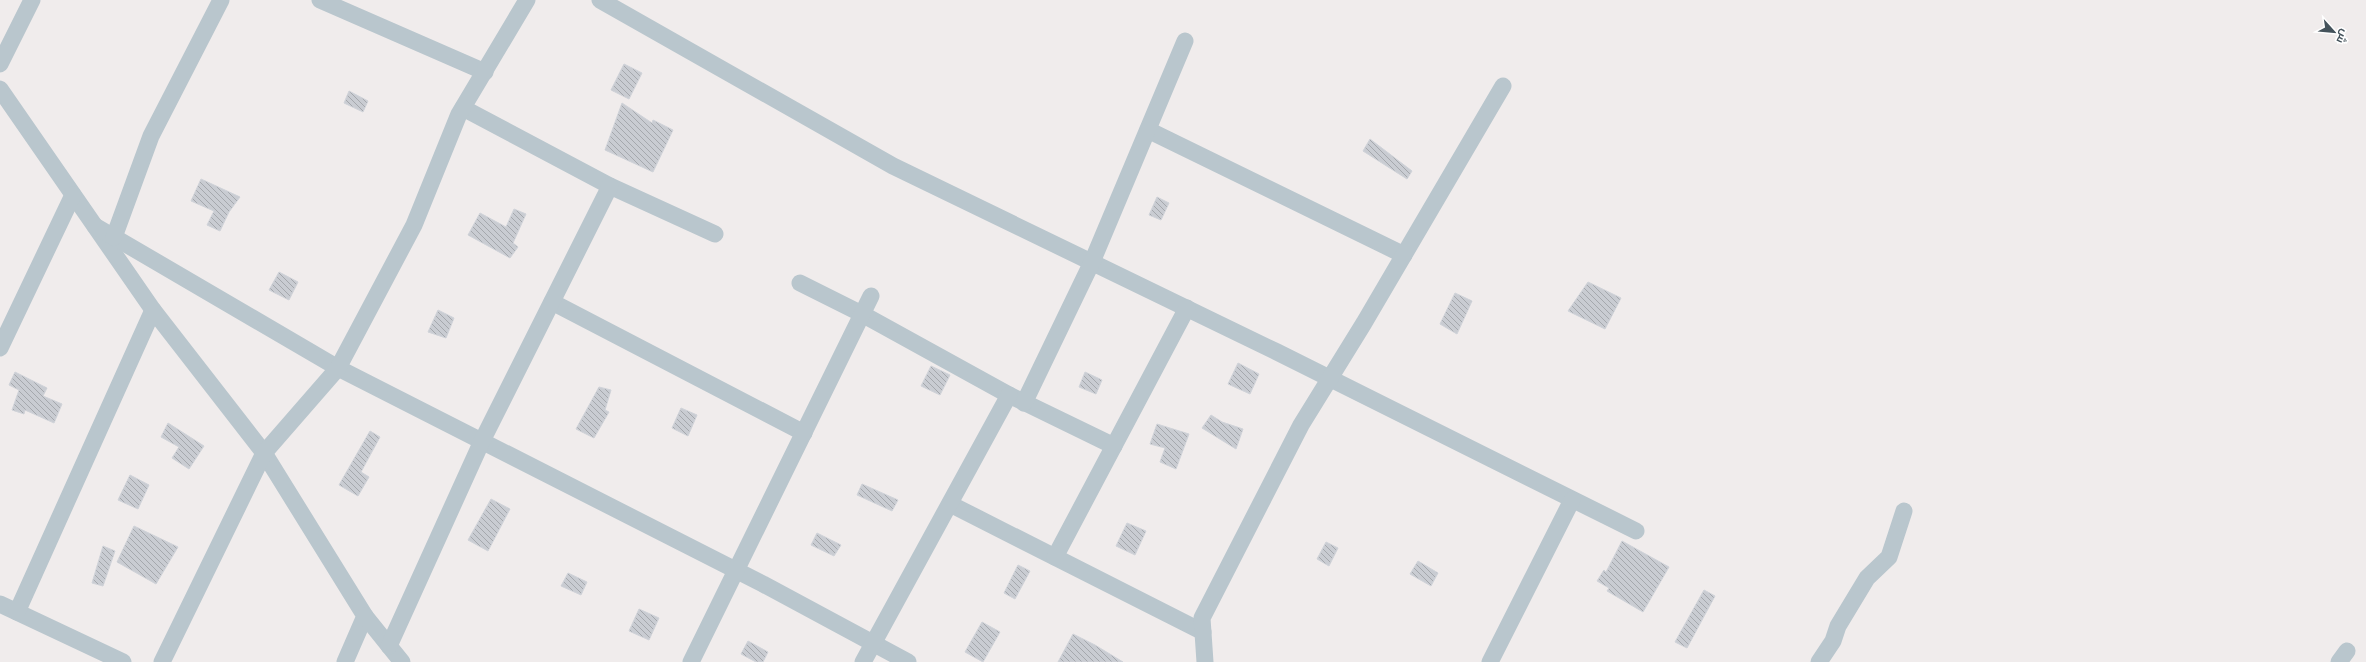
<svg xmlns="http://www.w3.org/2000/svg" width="2366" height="662" font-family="'Roboto Condensed',Cairo,sans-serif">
<defs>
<pattern id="building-back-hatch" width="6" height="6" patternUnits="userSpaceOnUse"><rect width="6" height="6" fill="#c9ccd2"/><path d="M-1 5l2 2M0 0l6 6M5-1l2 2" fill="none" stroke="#a5a8ad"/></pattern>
</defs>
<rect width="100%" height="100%" fill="#f0ecec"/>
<!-- building -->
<g fill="url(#building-back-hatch)" stroke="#d0d3d9">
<path d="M 624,64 L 642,73 L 629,99 L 611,90 Z"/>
<path d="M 349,91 L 368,101 L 363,112 L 344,103 Z"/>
<path d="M 622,103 L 652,123 L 653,120 L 673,130 L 653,172 L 605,150 Z"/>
<path d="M 1370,139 L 1412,171 L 1407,179 L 1363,151 Z"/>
<path d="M 201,179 L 240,197 L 229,212 L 220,231 L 207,225 L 214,211 L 191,201 Z"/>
<path d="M 1157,197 L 1169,203 L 1161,220 L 1149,215 Z"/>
<path d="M 514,209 L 526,214 L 513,243 L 518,247 L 510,258 L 468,235 L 480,213 L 506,227 Z"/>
<path d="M 279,272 L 298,282 L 289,300 L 269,290 Z"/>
<path d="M 1588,282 L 1621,298 L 1605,329 L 1568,311 Z"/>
<path d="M 1455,293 L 1472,301 L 1457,334 L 1440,324 Z"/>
<path d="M 438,310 L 454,318 L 446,338 L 428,332 Z"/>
<path d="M 1238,363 L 1259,374 L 1250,394 L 1228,384 Z"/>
<path d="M 931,366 L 950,375 L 940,395 L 921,386 Z"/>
<path d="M 15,372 L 47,388 L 43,396 L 62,404 L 54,423 L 25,410 L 24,414 L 12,410 L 19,390 L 9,385 Z"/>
<path d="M 1085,372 L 1102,380 L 1096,394 L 1079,387 Z"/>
<path d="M 599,387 L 611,390 L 605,410 L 609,412 L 594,438 L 576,429 Z"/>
<path d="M 681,408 L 697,415 L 688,436 L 672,428 Z"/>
<path d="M 1211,415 L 1222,422 L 1243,429 L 1236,449 L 1202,428 Z"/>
<path d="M 168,423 L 204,446 L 189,469 L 172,458 L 179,447 L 161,437 Z"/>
<path d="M 1157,424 L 1189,434 L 1176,469 L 1160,462 L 1165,448 L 1150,444 Z"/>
<path d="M 370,431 L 380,437 L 361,472 L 369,477 L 358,496 L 339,485 Z"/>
<path d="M 130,475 L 149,485 L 138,509 L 118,500 Z"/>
<path d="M 862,484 L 898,500 L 892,511 L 857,495 Z"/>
<path d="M 491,499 L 510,509 L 488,551 L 468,540 Z"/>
<path d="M 1127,523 L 1146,531 L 1135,555 L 1116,546 Z"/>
<path d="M 134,526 L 178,547 L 156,584 L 117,562 Z"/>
<path d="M 817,533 L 841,545 L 834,556 L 811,545 Z"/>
<path d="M 1622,541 L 1669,567 L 1643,612 L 1607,591 L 1609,588 L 1597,581 L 1604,570 L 1606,572 Z"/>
<path d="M 1326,542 L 1338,548 L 1329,566 L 1317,559 Z"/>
<path d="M 103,546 L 115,551 L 103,586 L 92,583 Z"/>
<path d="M 1418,561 L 1438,573 L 1431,586 L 1410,574 Z"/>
<path d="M 1018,565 L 1030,571 L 1015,599 L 1004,593 Z"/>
<path d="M 568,573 L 587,582 L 581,595 L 561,586 Z"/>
<path d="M 1704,590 L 1715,596 L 1687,648 L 1675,642 Z"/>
<path d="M 639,609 L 659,618 L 649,640 L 629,631 Z"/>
<path d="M 982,622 L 1000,632 L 983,662 L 965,652 Z"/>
<path d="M 1073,634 L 1095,645 L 1123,662 L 1058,662 Z"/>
<path d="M 748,641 L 768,652 L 763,662 L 756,662 L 741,654 Z"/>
</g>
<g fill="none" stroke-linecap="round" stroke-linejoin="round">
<!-- street -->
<g stroke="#b9c6cd" stroke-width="17">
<path d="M 320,0 L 485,72"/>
<path d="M 600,0 L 893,166 L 1277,352 L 1636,531"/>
<path d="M 0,64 L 32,0"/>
<path d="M 0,89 L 153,310 L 264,453 L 365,616 L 345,662"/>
<path d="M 463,108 L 610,186 L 715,234"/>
<path d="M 1148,130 L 1404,255"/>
<path d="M 95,226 L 338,368 L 763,584 L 908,662"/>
<path d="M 114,237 L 151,136 L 221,0"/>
<path d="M 800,283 L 862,314 L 1009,395 L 1114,446"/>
<path d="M 552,302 L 804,433"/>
<path d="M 0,348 L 73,195"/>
<path d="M 1024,403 L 1092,262 L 1185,41"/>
<path d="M 950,504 L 1203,632"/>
<path d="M 1055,557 L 1187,308"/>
<path d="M 0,604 L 123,662"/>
<path d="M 17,612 L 153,310"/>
<path d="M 365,616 L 402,662"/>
<path d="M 389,646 L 482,441 L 610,186"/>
<path d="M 162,662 L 264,453 L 338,368 L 414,225 L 459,114 L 527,0"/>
<path d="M 691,662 L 871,296"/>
<path d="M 863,662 L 1009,395"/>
<path d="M 1205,662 L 1202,618 L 1301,425 L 1364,323 L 1503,86"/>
<path d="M 1490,662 L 1572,500"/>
<path d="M 1819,662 L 1833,641 L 1838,626 L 1867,578 L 1889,557 L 1904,511"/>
<path d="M 2339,662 L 2347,651"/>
</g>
</g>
<!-- north arrow -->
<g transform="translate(2334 32) rotate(117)" stroke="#ffffff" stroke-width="3" paint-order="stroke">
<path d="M0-3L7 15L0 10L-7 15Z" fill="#44525b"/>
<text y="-6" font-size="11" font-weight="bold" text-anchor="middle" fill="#44525b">ش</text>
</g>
</svg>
